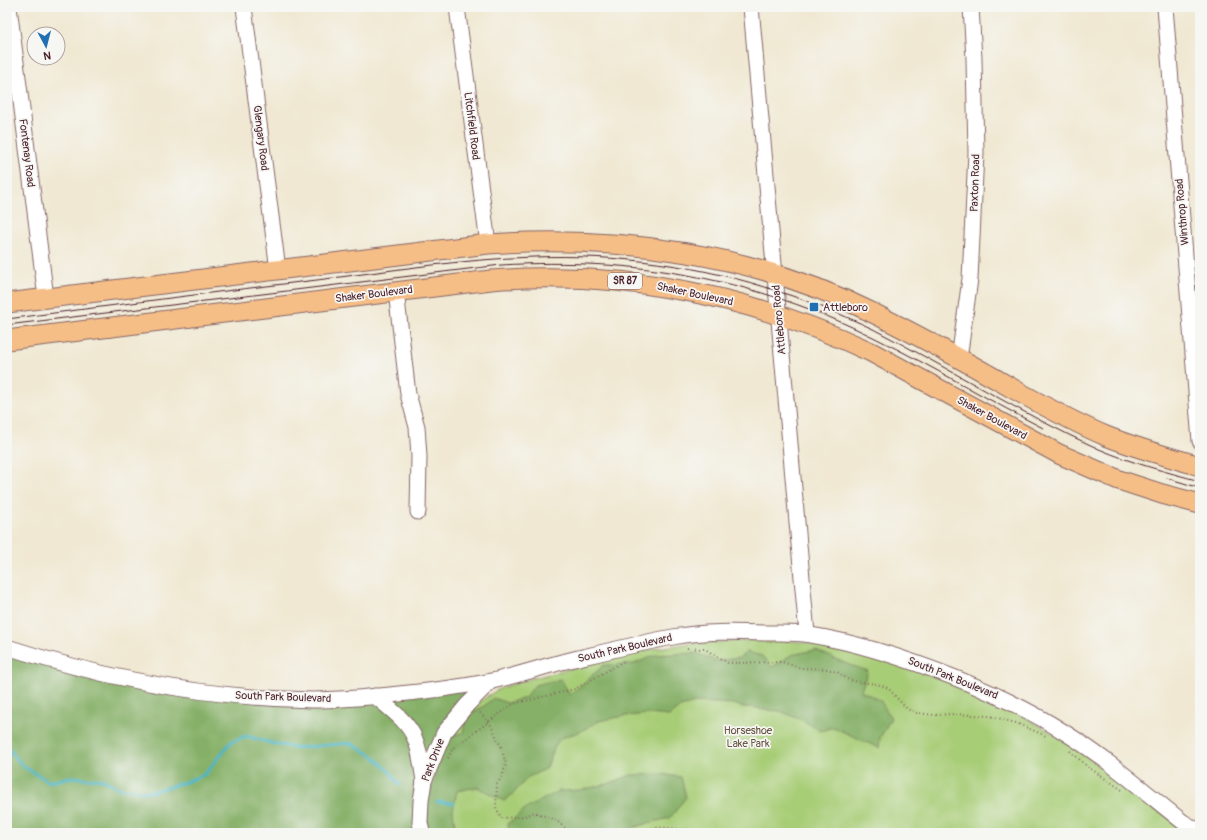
<svg xmlns="http://www.w3.org/2000/svg" width="1207" height="840" font-family="Pangolin,sans-serif">
<rect width="100%" height="100%" fill="#f6f6f2"/>
<filter id="ink" filterUnits="userSpaceOnUse"><feTurbulence type="fractalNoise" baseFrequency=".025" numOctaves="2"/><feDisplacementMap in="SourceGraphic" scale="8" xChannelSelector="R" yChannelSelector="G"/><feConvolveMatrix kernelMatrix="1 2 1 2 8 2 1 2 1" color-interpolation-filters="sRGB"/></filter>
<filter id="wash" filterUnits="userSpaceOnUse"><feTurbulence type="fractalNoise" baseFrequency=".012" numOctaves="4" result="noise"/><feDisplacementMap in="SourceGraphic" scale="16" xChannelSelector="R" yChannelSelector="G"/><feGaussianBlur stdDeviation="0.9" result="paint"/><feColorMatrix in="noise" values="0 0 0 0 0 0 0 0 0 0 0 0 0 0 0 0 0 1.4 0 .05"/><feComposite in="paint" operator="in"/></filter>
<g filter="url(#wash)">
<rect width="100%" height="100%" fill="#f0e8d2"/>
<!-- green -->
<path fill="#a8cd77" stroke="#797651" d="M 757,640 C 772,640 786,640 800,642 C 894,654 994,694 1073,746 C 1113,773 1151,804 1190,833 L 428,833 L 452,735 L 477,704 L 489,695 L 501,688 L 519,682 L 560,671 L 652,649 L 684,644 Z"/>
<!-- forest -->
<g fill="#86b068" stroke="#68684a">
<path d="M 7,647 L 104,675 L 314,700 L 491,681 L 469,702 L 424,781 L 422,833 L 7,833 Z"/>
<path d="M 815,650 L 847,664 L 868,671 L 861,691 L 880,700 L 891,718 L 880,738 L 879,748 L 833,727 L 821,731 L 804,721 L 780,711 L 764,710 L 753,707 L 741,707 L 734,704 L 699,702 L 680,707 L 669,716 L 649,714 L 624,716 L 599,721 L 579,732 L 561,738 L 556,744 L 546,769 L 528,777 L 513,794 L 504,801 L 477,787 L 457,791 L 453,811 L 456,833 L 428,833 L 425,812 L 429,795 L 440,756 L 452,735 L 463,733 L 466,717 L 483,707 L 493,698 L 507,703 L 525,698 L 535,685 L 561,679 L 570,695 L 604,665 L 634,664 L 656,655 L 697,653 L 715,661 L 739,658 L 747,652 L 762,656 L 772,667 L 791,655 Z"/>
<path d="M 661,774 L 681,777 L 686,797 L 670,818 L 648,823 L 616,833 L 526,833 L 509,831 L 508,824 L 525,809 L 559,791 L 580,790 L 608,784 L 631,775 Z"/>
</g>
<g fill="none" stroke-linecap="round" stroke-linejoin="round">
<!-- stream -->
<g stroke="#4ab6c7" stroke-width="3">
<path d="M 7,747 L 24,767 L 50,782 L 70,777 L 104,780 L 121,789 L 150,792 L 183,783 L 205,774 L 231,742 L 246,736 L 271,743 L 295,748 L 350,743 L 373,756 L 389,771 L 400,785"/>
<path d="M 437,802 L 454,803"/>
</g>
</g>
</g>
<g filter="url(#ink)">
<g fill="none" stroke-linecap="round" stroke-linejoin="round">
<!-- minor casing -->
<g stroke="#846565" stroke-width="17">
<g id="minor">
<path d="M 9,7 L 46,298"/>
<path d="M 244,7 L 278,270"/>
<path d="M 457,7 L 488,244"/>
<path d="M 751,7 L 807,634"/>
<path d="M 1165,7 L 1200,441"/>
<path d="M 396,291 L 408,394 L 417,427 L 419,456 L 418,512"/>
<path d="M 959,359 L 970,279 L 976,153 L 974,59 L 971,7"/>
<path d="M 7,647 C 106,679 209,698 312,700 C 341,700 371,697 399,694 C 430,691 461,687 492,681 C 514,676 536,669 558,663 C 596,654 635,644 673,637 C 703,631 736,632 766,633 C 781,633 796,632 810,635 C 861,643 910,660 958,679 C 995,694 1031,711 1064,732 C 1106,758 1144,791 1183,822 L 1200,832"/>
<path d="M 375,696 C 389,708 408,721 415,739 C 420,750 422,769 424,781"/>
<path d="M 422,833 L 420,822 L 421,801 L 424,781 L 444,733 L 467,705 L 491,681"/>
</g>
</g>
<!-- major casing -->
<g stroke="#846565" stroke-width="21">
<g id="major">
<path d="M 7,303 L 488,244 C 619,235 754,253 873,313 C 922,337 970,364 1017,391 C 1046,407 1075,423 1106,436 C 1136,448 1168,457 1200,466"/>
<path d="M 7,340 L 491,280 C 625,270 749,295 871,352 L 1059,454 L 1119,480 L 1162,494 L 1200,504"/>
</g>
</g>
<!-- path -->
<g stroke="#846565" stroke-width="2" stroke-dasharray="1 3" stroke-linecap="butt">
<path d="M 687,648 L 705,649 L 728,663 L 782,662 L 801,668 L 828,669 L 839,673 L 847,679 L 858,682 L 877,684 L 888,688 L 907,709 L 917,713 L 934,715 L 956,714 L 990,716 L 1016,723 L 1046,736"/>
<path d="M 477,710 L 490,723 L 501,747 L 506,764 L 502,777 L 497,784 L 496,807 L 501,818 C 513,817 524,818 534,812 L 556,820 L 571,833"/>
<path d="M 1070,751 L 1088,767 L 1122,790"/>
<path d="M 448,758 L 453,748 L 513,704 L 575,689 L 626,660"/>
<path d="M 629,833 C 649,829 658,826 679,829 C 686,830 692,829 697,833"/>
</g>
<!-- minor -->
<use href="#minor" stroke="#fff" stroke-width="15"/>
<!-- major -->
<use href="#major" stroke="#f6be87" stroke-width="19"/>
<!-- tram -->
<g stroke="#4a1f2b" stroke-width="1">
<path d="M 7,319 C 110,306 213,292 317,280 C 389,271 461,259 534,257 C 616,254 702,265 780,292 C 812,302 843,315 873,329 C 949,368 1021,414 1099,449 C 1132,463 1166,472 1200,481"/>
<path d="M 7,325 L 501,265 C 635,257 754,278 875,338 C 932,366 986,399 1043,428"/>
<path d="M 1167,478 L 1200,488"/>
</g>
</g>
</g>
<!-- markers -->
<rect fill="#1f6fb2" stroke="#f6f6f2" stroke-width="1.5" x="809" y="302" width="10" height="10" rx="2"/>
<g text-anchor="middle" dominant-baseline="central" stroke-width="3.5" stroke-linejoin="round" paint-order="stroke">
<!-- shield labels -->
<rect fill="#f6f6f2" stroke="#7e6067" stroke-width="1" x="608" y="273" width="34" height="16" rx="3"/>
<g font-size="10" font-weight="bold" fill="#4a1f2b">
<text x="625" y="281">SR 87</text>
</g>
<!-- street labels -->
<g font-size="11" fill="#4a1f2b" stroke="#f6f6f2">
<text transform="translate(472 126) rotate(83)">Litchfield Road</text>
<text transform="translate(261 138) rotate(83)">Glengary Road</text>
<text transform="translate(27 153) rotate(83)">Fontenay Road</text>
<text transform="translate(975 183) rotate(-88)">Paxton Road</text>
<text transform="translate(1182 212) rotate(-95)">Winthrop Road</text>
<text transform="translate(374 294) rotate(-7)">Shaker Boulevard</text>
<text transform="translate(695 294) rotate(12)">Shaker Boulevard</text>
<text transform="translate(779 320) rotate(-95)">Attleboro Road</text>
<text transform="translate(992 418) rotate(29)">Shaker Boulevard</text>
<text transform="translate(625 648) rotate(-13)">South Park Boulevard</text>
<text transform="translate(953 678) rotate(22)">South Park Boulevard</text>
<text transform="translate(283 697) rotate(2)">South Park Boulevard</text>
<text transform="translate(433 760) rotate(-69)">Park Drive</text>
</g>
<!-- poi labels -->
<g font-size="11" fill="#4a1f2b" stroke="#f6f6f2" text-anchor="start">
<text x="823" y="307">Attleboro</text>
</g>
<!-- park labels -->
<g font-size="11" fill="#665342" stroke="#f6f6f2">
<text x="748" y="730">Horseshoe<tspan x="748" dy="13">Lake Park</tspan></text>
</g>
</g>
<!-- margin -->
<rect width="1207" height="840" fill="none" stroke="#f6f6f2" stroke-width="24"/>
<!-- north arrow -->
<g transform="translate(46 46) rotate(173)"><circle r="19" fill="#f6f6f2" stroke="#b1a0a2"/>
<path d="M0-3L7 15L0 10L-7 15Z" fill="#1f6fb2"/>
<text y="-6" font-size="11" font-weight="bold" text-anchor="middle" fill="#4a1f2b">N</text>
</g>
</svg>
